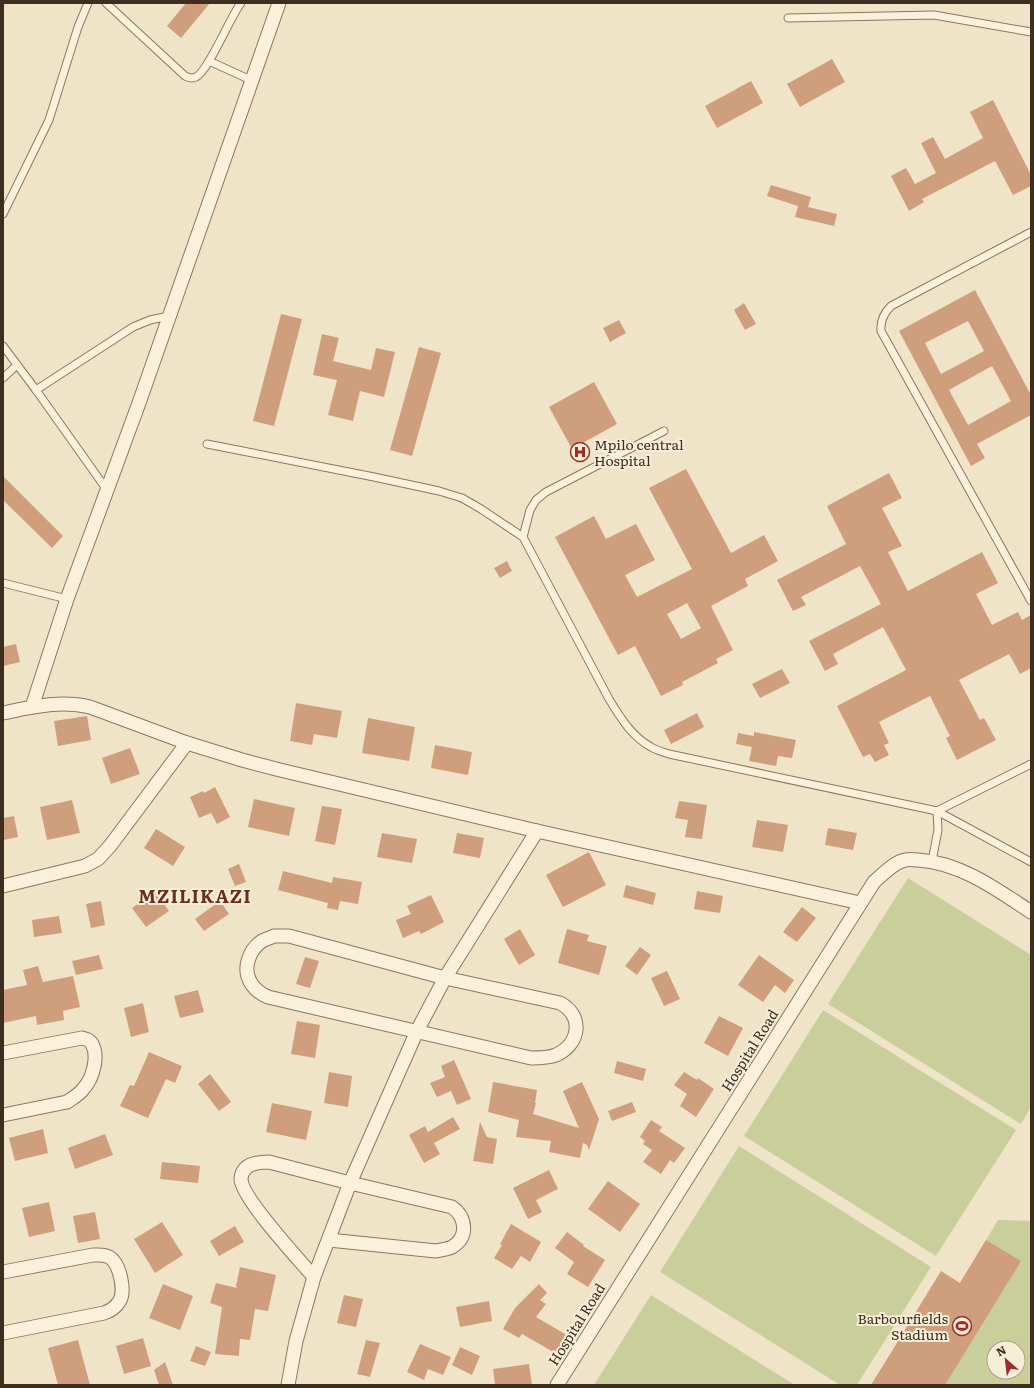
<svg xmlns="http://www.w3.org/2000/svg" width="1034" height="1388" font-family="Literata,serif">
<rect width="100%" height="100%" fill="#f0e4c8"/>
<!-- green -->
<g fill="#c9cf9b" fill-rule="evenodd">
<path d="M 908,878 L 1031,955 L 1031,1107 L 1021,1124 L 828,1004 Z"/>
<path d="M 823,1010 L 1016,1130 L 936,1256 L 744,1136 Z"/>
<path d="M 739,1146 L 931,1267 L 857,1385 L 840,1385 L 660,1272 Z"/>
<path d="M 998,1220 L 1031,1221 L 1031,1385 L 898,1385 ZM 994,1348 L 1018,1348 L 1018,1372 L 994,1372 Z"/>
<path d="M 651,1295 L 795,1385 L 594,1385 Z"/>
</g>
<!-- building -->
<g fill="#cf9f7d" fill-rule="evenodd">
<path d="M 186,3 L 210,3 L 181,38 L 167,26 Z"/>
<path d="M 832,59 L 845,82 L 800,107 L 787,84 Z"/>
<path d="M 751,81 L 763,103 L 717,128 L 705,106 Z"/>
<path d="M 993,100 L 1031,175 L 1031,186 L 1013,195 L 995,161 L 922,199 L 924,202 L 909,211 L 891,176 L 906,168 L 915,184 L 936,173 L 921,143 L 933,137 L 945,159 L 983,138 L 970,112 Z"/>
<path d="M 771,185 L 811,197 L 808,207 L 837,214 L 834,226 L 795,217 L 798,206 L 767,196 Z"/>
<path d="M 975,290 L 1031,395 L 1031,415 L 977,444 L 985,458 L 971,466 L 899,331 ZM 968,321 L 984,351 L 941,374 L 925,343 ZM 992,366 L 1011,401 L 968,425 L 949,390 Z"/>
<path d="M 744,303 L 756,324 L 745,330 L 734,310 Z"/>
<path d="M 281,314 L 302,319 L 274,426 L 253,421 Z"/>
<path d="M 619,320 L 626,333 L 610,342 L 603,328 Z"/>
<path d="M 322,334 L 339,338 L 333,361 L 371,370 L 376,348 L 395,352 L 384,397 L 360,391 L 353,421 L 328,415 L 337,380 L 313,375 Z"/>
<path d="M 419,347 L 441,353 L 412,456 L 390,450 Z"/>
<path d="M 594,382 L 617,424 L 572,449 L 549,407 Z"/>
<path d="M 686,469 L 731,553 L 764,535 L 778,561 L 745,579 L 748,586 L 711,606 L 733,650 L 716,659 L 718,663 L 682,682 L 683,685 L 661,696 L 635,646 L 618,655 L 555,537 L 594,516 L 606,539 L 636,524 L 655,560 L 625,575 L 637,597 L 692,569 L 649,488 ZM 687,603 L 701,628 L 681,639 L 667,614 Z"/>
<path d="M 889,473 L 902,498 L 882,508 L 902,546 L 888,552 L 908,591 L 982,552 L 998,583 L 976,594 L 992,625 L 1018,612 L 1022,620 L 1031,615 L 1031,668 L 1020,674 L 1009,654 L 959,680 L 980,720 L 984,718 L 996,740 L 957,760 L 946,738 L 950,736 L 930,696 L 879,722 L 889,743 L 884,745 L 889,755 L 875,762 L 870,754 L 863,757 L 837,706 L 906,670 L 883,627 L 833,654 L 838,664 L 825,671 L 809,641 L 881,604 L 860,566 L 801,597 L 806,605 L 793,611 L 777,580 L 846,544 L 827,506 Z"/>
<path d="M 3,476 L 63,536 L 52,548 L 3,500 Z"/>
<path d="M 507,561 L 512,571 L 500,578 L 494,568 Z"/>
<path d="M 16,644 L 20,662 L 3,666 L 3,647 Z"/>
<path d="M 782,669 L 790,683 L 760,698 L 752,684 Z"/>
<path d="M 296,703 L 342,711 L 337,738 L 314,734 L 312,745 L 290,741 Z"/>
<path d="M 697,713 L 704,727 L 671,744 L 664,730 Z"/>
<path d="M 87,716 L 91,740 L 58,746 L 54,721 Z"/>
<path d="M 368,718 L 415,727 L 409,761 L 362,753 Z"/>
<path d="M 754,732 L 796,740 L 792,758 L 778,756 L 776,766 L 749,761 L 752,747 L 736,744 L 738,733 L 754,736 Z"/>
<path d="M 435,745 L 472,752 L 468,775 L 431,768 Z"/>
<path d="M 130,748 L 140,774 L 111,784 L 102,758 Z"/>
<path d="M 215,787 L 230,817 L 217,824 L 211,813 L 199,818 L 190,797 L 203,791 L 204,793 Z"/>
<path d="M 254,799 L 295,808 L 289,836 L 248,827 Z"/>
<path d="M 72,800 L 80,833 L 47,840 L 40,807 Z"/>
<path d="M 679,801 L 707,805 L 702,839 L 685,837 L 688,820 L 675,818 Z"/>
<path d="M 322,806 L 342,809 L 335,845 L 315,841 Z"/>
<path d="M 14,816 L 18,837 L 3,840 L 3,818 Z"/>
<path d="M 757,820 L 788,825 L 783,852 L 752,847 Z"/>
<path d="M 828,828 L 857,833 L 853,850 L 825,845 Z"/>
<path d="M 156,829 L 185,847 L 173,866 L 144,848 Z"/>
<path d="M 382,833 L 417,839 L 412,863 L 377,857 Z"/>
<path d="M 457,833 L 484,838 L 480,858 L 453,853 Z"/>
<path d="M 589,852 L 606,885 L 563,907 L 546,875 Z"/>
<path d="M 239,864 L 246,882 L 235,886 L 228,869 Z"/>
<path d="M 283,871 L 332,883 L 333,877 L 362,882 L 358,904 L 340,901 L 338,910 L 327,908 L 328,903 L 278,890 Z"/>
<path d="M 626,885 L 656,893 L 653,905 L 623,897 Z"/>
<path d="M 697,891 L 723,896 L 720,913 L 694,909 Z"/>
<path d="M 155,892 L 169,911 L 146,927 L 132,908 Z"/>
<path d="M 431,895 L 444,922 L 421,934 L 419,931 L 403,938 L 396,920 L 411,914 L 407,906 Z"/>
<path d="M 101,901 L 105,925 L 91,928 L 86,904 Z"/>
<path d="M 220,901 L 229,914 L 204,931 L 195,919 Z"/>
<path d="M 802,907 L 816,918 L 797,942 L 783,932 Z"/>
<path d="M 59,916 L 62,933 L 34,937 L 32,920 Z"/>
<path d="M 520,929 L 535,955 L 519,965 L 504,939 Z"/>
<path d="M 567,929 L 589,935 L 587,941 L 607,946 L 599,975 L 558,963 Z"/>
<path d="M 640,947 L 651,955 L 637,975 L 625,966 Z"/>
<path d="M 99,955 L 103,969 L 76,975 L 72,961 Z"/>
<path d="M 759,955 L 794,980 L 785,993 L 775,985 L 763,1002 L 738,985 Z"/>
<path d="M 305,957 L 319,961 L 310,988 L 296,984 Z"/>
<path d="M 38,966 L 43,982 L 73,976 L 80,1007 L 63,1011 L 64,1020 L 37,1025 L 36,1016 L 3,1023 L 3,990 L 27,985 L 23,970 Z"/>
<path d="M 667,971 L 680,999 L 664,1006 L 651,978 Z"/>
<path d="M 198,990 L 204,1012 L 180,1018 L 174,996 Z"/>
<path d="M 143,1003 L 149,1032 L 131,1037 L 124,1008 Z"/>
<path d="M 719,1016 L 743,1028 L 728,1056 L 704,1043 Z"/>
<path d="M 297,1021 L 320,1025 L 315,1058 L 291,1054 Z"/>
<path d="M 149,1052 L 182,1066 L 175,1083 L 166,1079 L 148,1118 L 120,1106 L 130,1085 L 134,1086 Z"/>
<path d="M 454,1060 L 471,1099 L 457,1105 L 451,1091 L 437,1097 L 430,1083 L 445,1077 L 441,1066 Z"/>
<path d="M 617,1061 L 646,1069 L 643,1081 L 614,1073 Z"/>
<path d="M 329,1072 L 352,1076 L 348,1107 L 324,1103 Z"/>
<path d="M 684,1072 L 697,1080 L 698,1078 L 714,1089 L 696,1117 L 680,1106 L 687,1094 L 674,1085 Z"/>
<path d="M 210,1074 L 231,1102 L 219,1111 L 198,1084 Z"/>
<path d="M 493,1082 L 537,1090 L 535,1103 L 536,1103 L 533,1114 L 579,1128 L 563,1091 L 582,1082 L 599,1119 L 589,1150 L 587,1145 L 583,1143 L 580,1158 L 549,1152 L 551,1141 L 516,1137 L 519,1120 L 488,1112 Z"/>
<path d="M 632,1102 L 636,1112 L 612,1121 L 608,1111 Z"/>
<path d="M 272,1103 L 312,1111 L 306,1140 L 266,1132 Z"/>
<path d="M 453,1117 L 460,1129 L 434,1143 L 440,1154 L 424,1163 L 409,1135 L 425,1126 L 428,1132 Z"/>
<path d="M 651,1120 L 662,1127 L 659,1131 L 685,1148 L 674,1163 L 670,1160 L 661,1174 L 643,1162 L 652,1150 L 643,1144 L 645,1141 L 640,1137 Z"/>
<path d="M 480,1122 L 487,1137 L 497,1139 L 493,1164 L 473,1161 Z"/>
<path d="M 43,1129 L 48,1153 L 15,1161 L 9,1138 Z"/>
<path d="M 105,1134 L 113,1155 L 75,1169 L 68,1148 Z"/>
<path d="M 162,1162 L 200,1166 L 198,1183 L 160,1179 Z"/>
<path d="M 549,1170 L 558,1189 L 536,1200 L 542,1212 L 528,1219 L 513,1188 Z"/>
<path d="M 608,1181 L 640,1204 L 620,1232 L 588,1209 Z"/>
<path d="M 49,1202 L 55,1231 L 29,1237 L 22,1208 Z"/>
<path d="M 95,1212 L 100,1239 L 78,1243 L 73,1216 Z"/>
<path d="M 162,1222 L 183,1255 L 155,1273 L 134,1239 Z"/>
<path d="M 511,1224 L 541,1242 L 530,1262 L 521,1256 L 512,1269 L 494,1258 L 502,1245 L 500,1244 Z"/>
<path d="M 235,1226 L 244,1242 L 219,1256 L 210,1241 Z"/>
<path d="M 567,1232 L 584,1245 L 583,1246 L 605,1260 L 588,1287 L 567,1274 L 574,1262 L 555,1248 Z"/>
<path d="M 986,1240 L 1021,1261 L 945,1385 L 871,1385 L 941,1271 L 960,1283 Z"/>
<path d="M 240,1267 L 276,1275 L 268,1311 L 255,1309 L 250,1340 L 240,1339 L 239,1356 L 215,1354 L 222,1307 L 210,1303 L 216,1283 L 237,1288 L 236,1286 Z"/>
<path d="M 163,1284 L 193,1296 L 180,1330 L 149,1318 Z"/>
<path d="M 539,1284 L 547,1293 L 540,1300 L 546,1304 L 536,1317 L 572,1338 L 562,1357 L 522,1334 L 519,1338 L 503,1329 L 515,1308 Z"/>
<path d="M 344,1295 L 363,1299 L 356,1327 L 337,1323 Z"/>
<path d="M 489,1301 L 492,1321 L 460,1327 L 456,1307 Z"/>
<path d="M 143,1338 L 151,1366 L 124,1374 L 116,1346 Z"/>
<path d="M 78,1340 L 90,1385 L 58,1385 L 48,1348 Z"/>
<path d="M 366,1340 L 380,1343 L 370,1377 L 357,1374 Z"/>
<path d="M 420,1344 L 451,1357 L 443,1375 L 428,1369 L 424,1380 L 407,1372 Z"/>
<path d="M 196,1346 L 211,1352 L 205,1366 L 190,1361 Z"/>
<path d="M 460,1347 L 480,1356 L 472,1375 L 452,1365 Z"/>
<path d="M 165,1362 L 173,1385 L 159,1385 L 154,1370 Z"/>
<path d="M 529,1364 L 532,1385 L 495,1385 L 493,1369 Z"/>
</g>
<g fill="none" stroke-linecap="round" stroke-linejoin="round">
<!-- lane casing -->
<g stroke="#8d765c" stroke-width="9">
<g id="lane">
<path d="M 106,3 L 185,76 C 189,78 192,79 196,77 C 208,72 230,17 241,3"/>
<path d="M 788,18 L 934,15 L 1031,32"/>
<path d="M 209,61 L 253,81"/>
<path d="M 3,214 L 49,120 L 78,27 L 88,3"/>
<path d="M 1031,232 L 891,306 C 884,313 880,321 881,331 L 1031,601"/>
<path d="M 3,346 L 36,390 L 107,490"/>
<path d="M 3,378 L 17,365"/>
<path d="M 36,390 L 133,327 L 150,320 L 169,316"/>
<path d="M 207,444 L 374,477 L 439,491 L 462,498 L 481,509 L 523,537 L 609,699 C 620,717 631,736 651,747 C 656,750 663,752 669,754 L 937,811 L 1031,862"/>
<path d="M 523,537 L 530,510 L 536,500 L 546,492 L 664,431"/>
<path d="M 3,583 L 67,599"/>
<path d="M 932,861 L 938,830 L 937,811 L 1031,764"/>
</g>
</g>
<!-- street casing -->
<g stroke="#8d765c" stroke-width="15">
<g id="street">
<path d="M 32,707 L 67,599 L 139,403 L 279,3"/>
<path d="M 3,713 C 32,707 61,700 90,707 L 187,743 L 242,760 L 280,770 L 537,831 L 860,903"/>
<path d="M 3,886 L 85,866 L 98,859 L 110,846 L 187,743"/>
<path d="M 274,936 L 289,936 L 445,978 L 560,1003 C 584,1016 580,1044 556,1055 C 548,1058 540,1058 531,1058 L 268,997 C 261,994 255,990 251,983 C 242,969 249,950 262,941 C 266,939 270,938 274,936 Z"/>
<path d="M 3,1053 L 82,1038 C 86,1039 90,1040 92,1044 C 99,1056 93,1078 84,1088 C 80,1094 73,1098 67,1102 L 3,1115"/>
<path d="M 3,1272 L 93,1255 C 98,1255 104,1254 109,1257 C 120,1263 126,1292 119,1302 C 115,1308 110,1311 104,1313 L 3,1333"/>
<path d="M 314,1277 C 300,1261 241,1197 241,1179 C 242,1164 257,1162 269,1162 L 350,1183 L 452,1207 C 466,1217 469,1237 452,1247 C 448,1249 441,1250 436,1251 L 329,1240"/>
<path d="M 288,1385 L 296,1341 L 314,1277 L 350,1183 L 417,1031 L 445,978 L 537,831"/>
<path d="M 557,1385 L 874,882 C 882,875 895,861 906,860 C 910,859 914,860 918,860 C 961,863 996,889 1031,912"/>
</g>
</g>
<!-- lane -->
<use href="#lane" stroke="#faf1dc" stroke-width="7"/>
<!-- street -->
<use href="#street" stroke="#faf1dc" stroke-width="13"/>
</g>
<!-- icons -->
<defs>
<g id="hospital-ring" transform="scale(1)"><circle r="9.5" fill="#f7eed8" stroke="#9e2a2b" stroke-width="1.5"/><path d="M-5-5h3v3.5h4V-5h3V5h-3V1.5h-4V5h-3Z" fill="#9e2a2b"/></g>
<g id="stadium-ring" transform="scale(1)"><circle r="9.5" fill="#f7eed8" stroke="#9e2a2b" stroke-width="1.5"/><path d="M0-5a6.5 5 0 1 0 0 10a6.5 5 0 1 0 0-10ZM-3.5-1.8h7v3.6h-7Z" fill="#9e2a2b"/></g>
</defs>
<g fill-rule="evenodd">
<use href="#hospital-ring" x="580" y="452"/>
<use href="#stadium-ring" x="962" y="1326"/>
</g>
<g text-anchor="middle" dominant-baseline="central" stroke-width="4" stroke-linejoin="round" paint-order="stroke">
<!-- poi labels -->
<g font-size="14" fill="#3d2e20" stroke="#f7eed8" text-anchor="start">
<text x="594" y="444">Mpilo central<tspan x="594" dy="16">Hospital</tspan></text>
<text x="948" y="1318" text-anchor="end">Barbourfields<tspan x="948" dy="16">Stadium</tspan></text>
</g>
<!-- street labels -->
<g font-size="14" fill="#3d2e20" stroke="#f7eed8">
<text transform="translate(749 1050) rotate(-58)">Hospital Road</text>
<text transform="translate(576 1324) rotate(-58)">Hospital Road</text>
</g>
<!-- district labels -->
<g font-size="18" font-weight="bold" letter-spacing="1" fill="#6b2e1e" stroke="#f7eed8">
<text x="195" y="895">MZILIKAZI</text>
</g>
</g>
<!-- border -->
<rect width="1034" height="1388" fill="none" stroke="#3d2e20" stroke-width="8"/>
<!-- north arrow -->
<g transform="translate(1006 1360) rotate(332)"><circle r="19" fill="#f7eed8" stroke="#ada18e"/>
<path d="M0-3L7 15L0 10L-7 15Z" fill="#9e2a2b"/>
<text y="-6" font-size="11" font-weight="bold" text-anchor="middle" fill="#3d2e20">N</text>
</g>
</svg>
